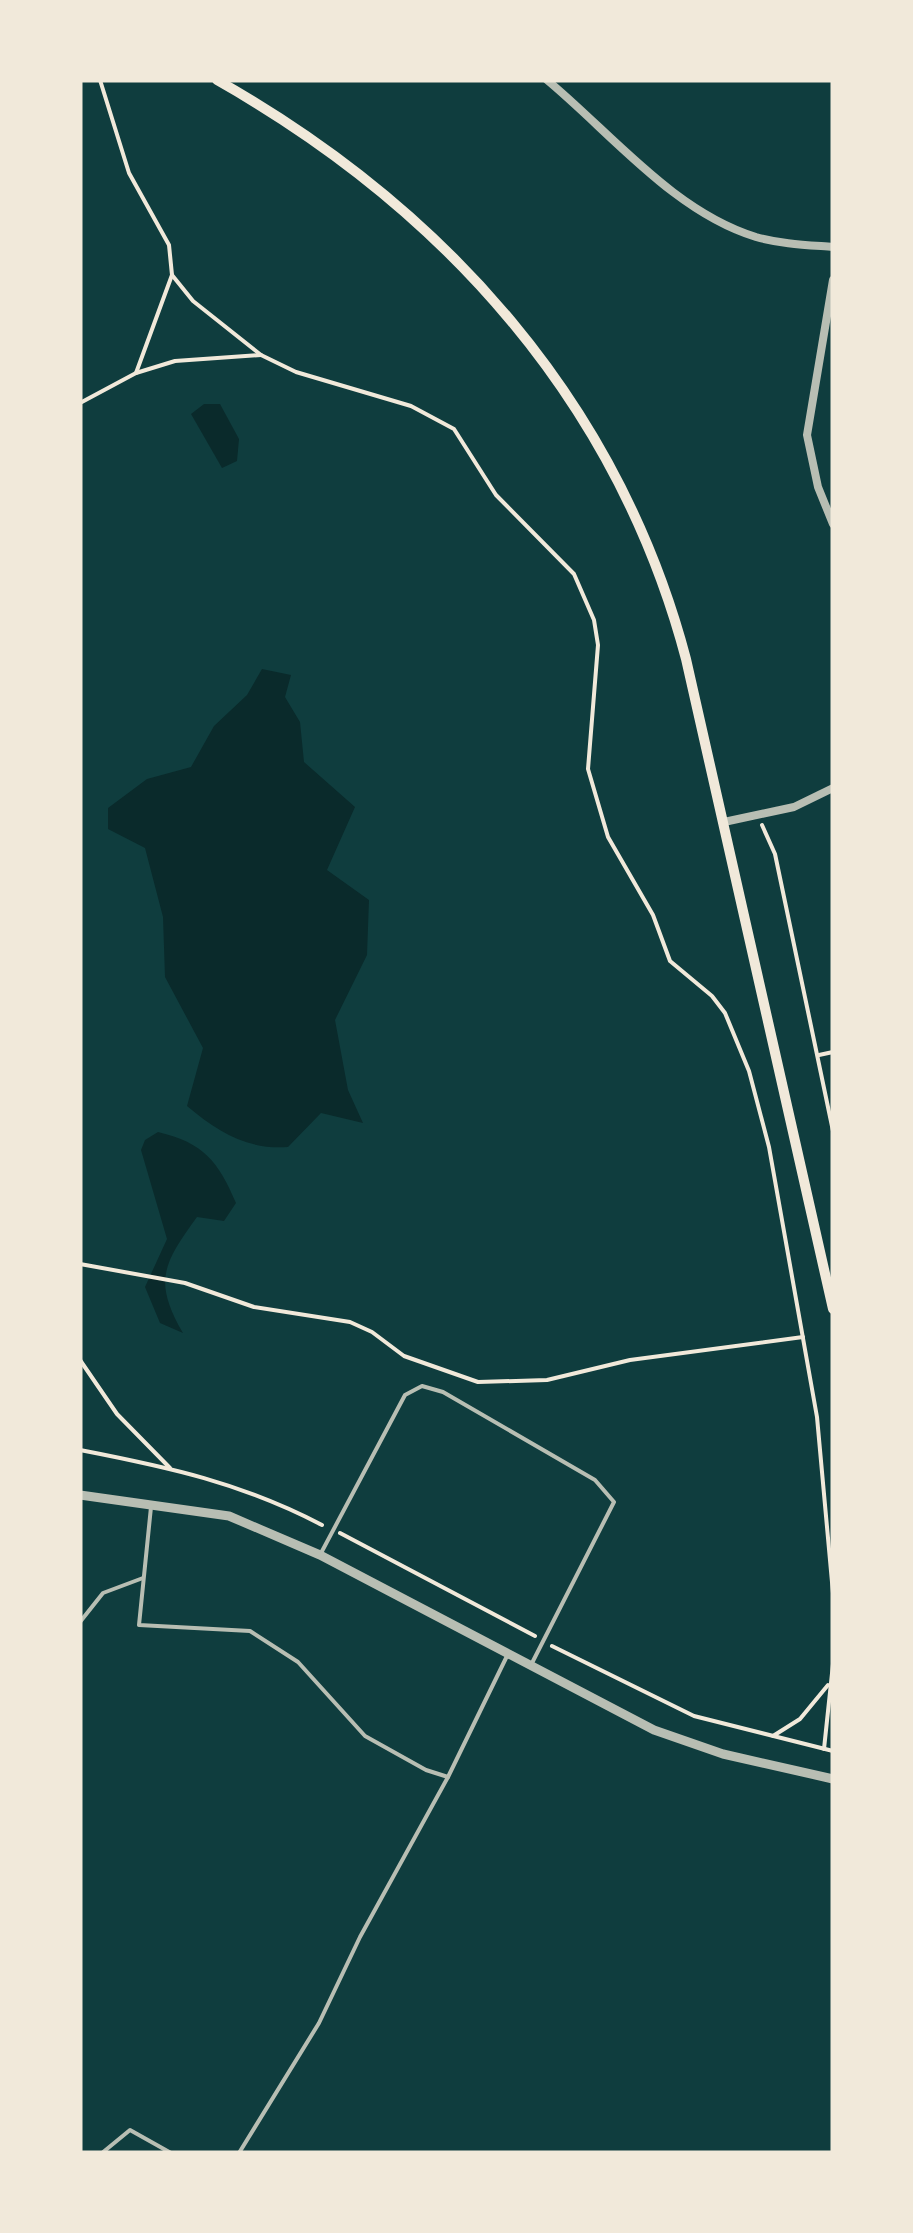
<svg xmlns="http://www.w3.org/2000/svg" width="913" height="2233" font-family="Overpass,sans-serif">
<rect width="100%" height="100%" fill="#0f3d3e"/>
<!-- water -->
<g fill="#0a2a2b">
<path d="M 204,404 L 220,404 L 239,439 L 237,461 L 222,468 L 191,414 Z"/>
<path d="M 262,669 L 291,675 L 285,697 L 300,722 L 304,762 L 355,807 L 327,870 L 369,900 L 367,955 L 335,1020 L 348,1090 L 363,1123 L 321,1113 L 288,1147 C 247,1150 218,1132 187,1106 L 203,1048 L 165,977 L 163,917 L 145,848 L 108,829 L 108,808 L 147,779 L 191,767 L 214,726 L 247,695 Z"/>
<path d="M 158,1132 C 204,1143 218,1161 236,1203 L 224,1221 L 197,1217 C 163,1264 153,1281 183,1333 L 160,1323 L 145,1287 L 167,1239 L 141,1150 L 145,1140 Z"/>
</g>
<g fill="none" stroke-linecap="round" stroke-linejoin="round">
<!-- path -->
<g stroke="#f1e9da" stroke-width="4">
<path d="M 100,80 L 129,173 L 169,245 L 172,275 L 193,301 L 261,355 L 296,372 L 411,406 L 454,429 L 496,495 L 574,574 L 594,620 L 598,645 L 588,769 L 608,837 L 653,915 L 670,961 L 712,996 L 725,1013 L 749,1071 L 769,1147 L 817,1417 L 833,1593"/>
<path d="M 136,373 L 172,275"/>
<path d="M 80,403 L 136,373 L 175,361 L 261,355"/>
<path d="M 762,825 L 775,854 L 833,1131"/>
<path d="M 819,1055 L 833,1052"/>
<path d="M 80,1264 L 185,1283 L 254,1307 L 350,1322 L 372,1332 L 404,1356 L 478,1382 L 547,1380 L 630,1360 L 803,1337"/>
<path d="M 80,1360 L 117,1414 L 170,1468"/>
<path d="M 80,1450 C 168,1467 242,1483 322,1525"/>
<path d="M 340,1533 L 535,1636"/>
<path d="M 552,1646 L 694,1716 L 833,1751"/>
<path d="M 773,1736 L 800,1719 L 828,1685"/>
<path d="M 824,1749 L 833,1664"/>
</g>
<!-- service -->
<g stroke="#b8beb3" stroke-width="4">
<path d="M 151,1507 L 139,1625 L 250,1631 L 298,1662 L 365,1736 L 426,1770 L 448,1777 L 507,1656"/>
<path d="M 320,1555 L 405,1395 L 422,1386 L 443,1392 L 595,1480 L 614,1502 L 531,1665"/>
<path d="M 80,1622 L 103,1593 L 143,1578"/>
<path d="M 102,2153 L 130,2130 L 171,2153"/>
<path d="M 239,2153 L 319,2023 L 360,1937 L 448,1777"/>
</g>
<!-- minor -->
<g stroke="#b8beb3" stroke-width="8">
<path d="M 547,80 C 611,133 674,212 756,237 C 781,244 808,245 833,247"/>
<path d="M 833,280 L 807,435 L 818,487 L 833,524"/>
<path d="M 724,822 L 794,807 L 833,788"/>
</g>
<!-- tertiary -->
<path stroke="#b8beb3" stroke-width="9" d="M 80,1495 L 229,1516 L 320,1555 L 654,1730 L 723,1754 L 833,1779"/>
<!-- secondary -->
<path stroke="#f1e9da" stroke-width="10" d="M 217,80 C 445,209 618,402 686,659 L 833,1309"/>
</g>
<!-- border -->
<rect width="913" height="2233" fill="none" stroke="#f1e9da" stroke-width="165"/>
</svg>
